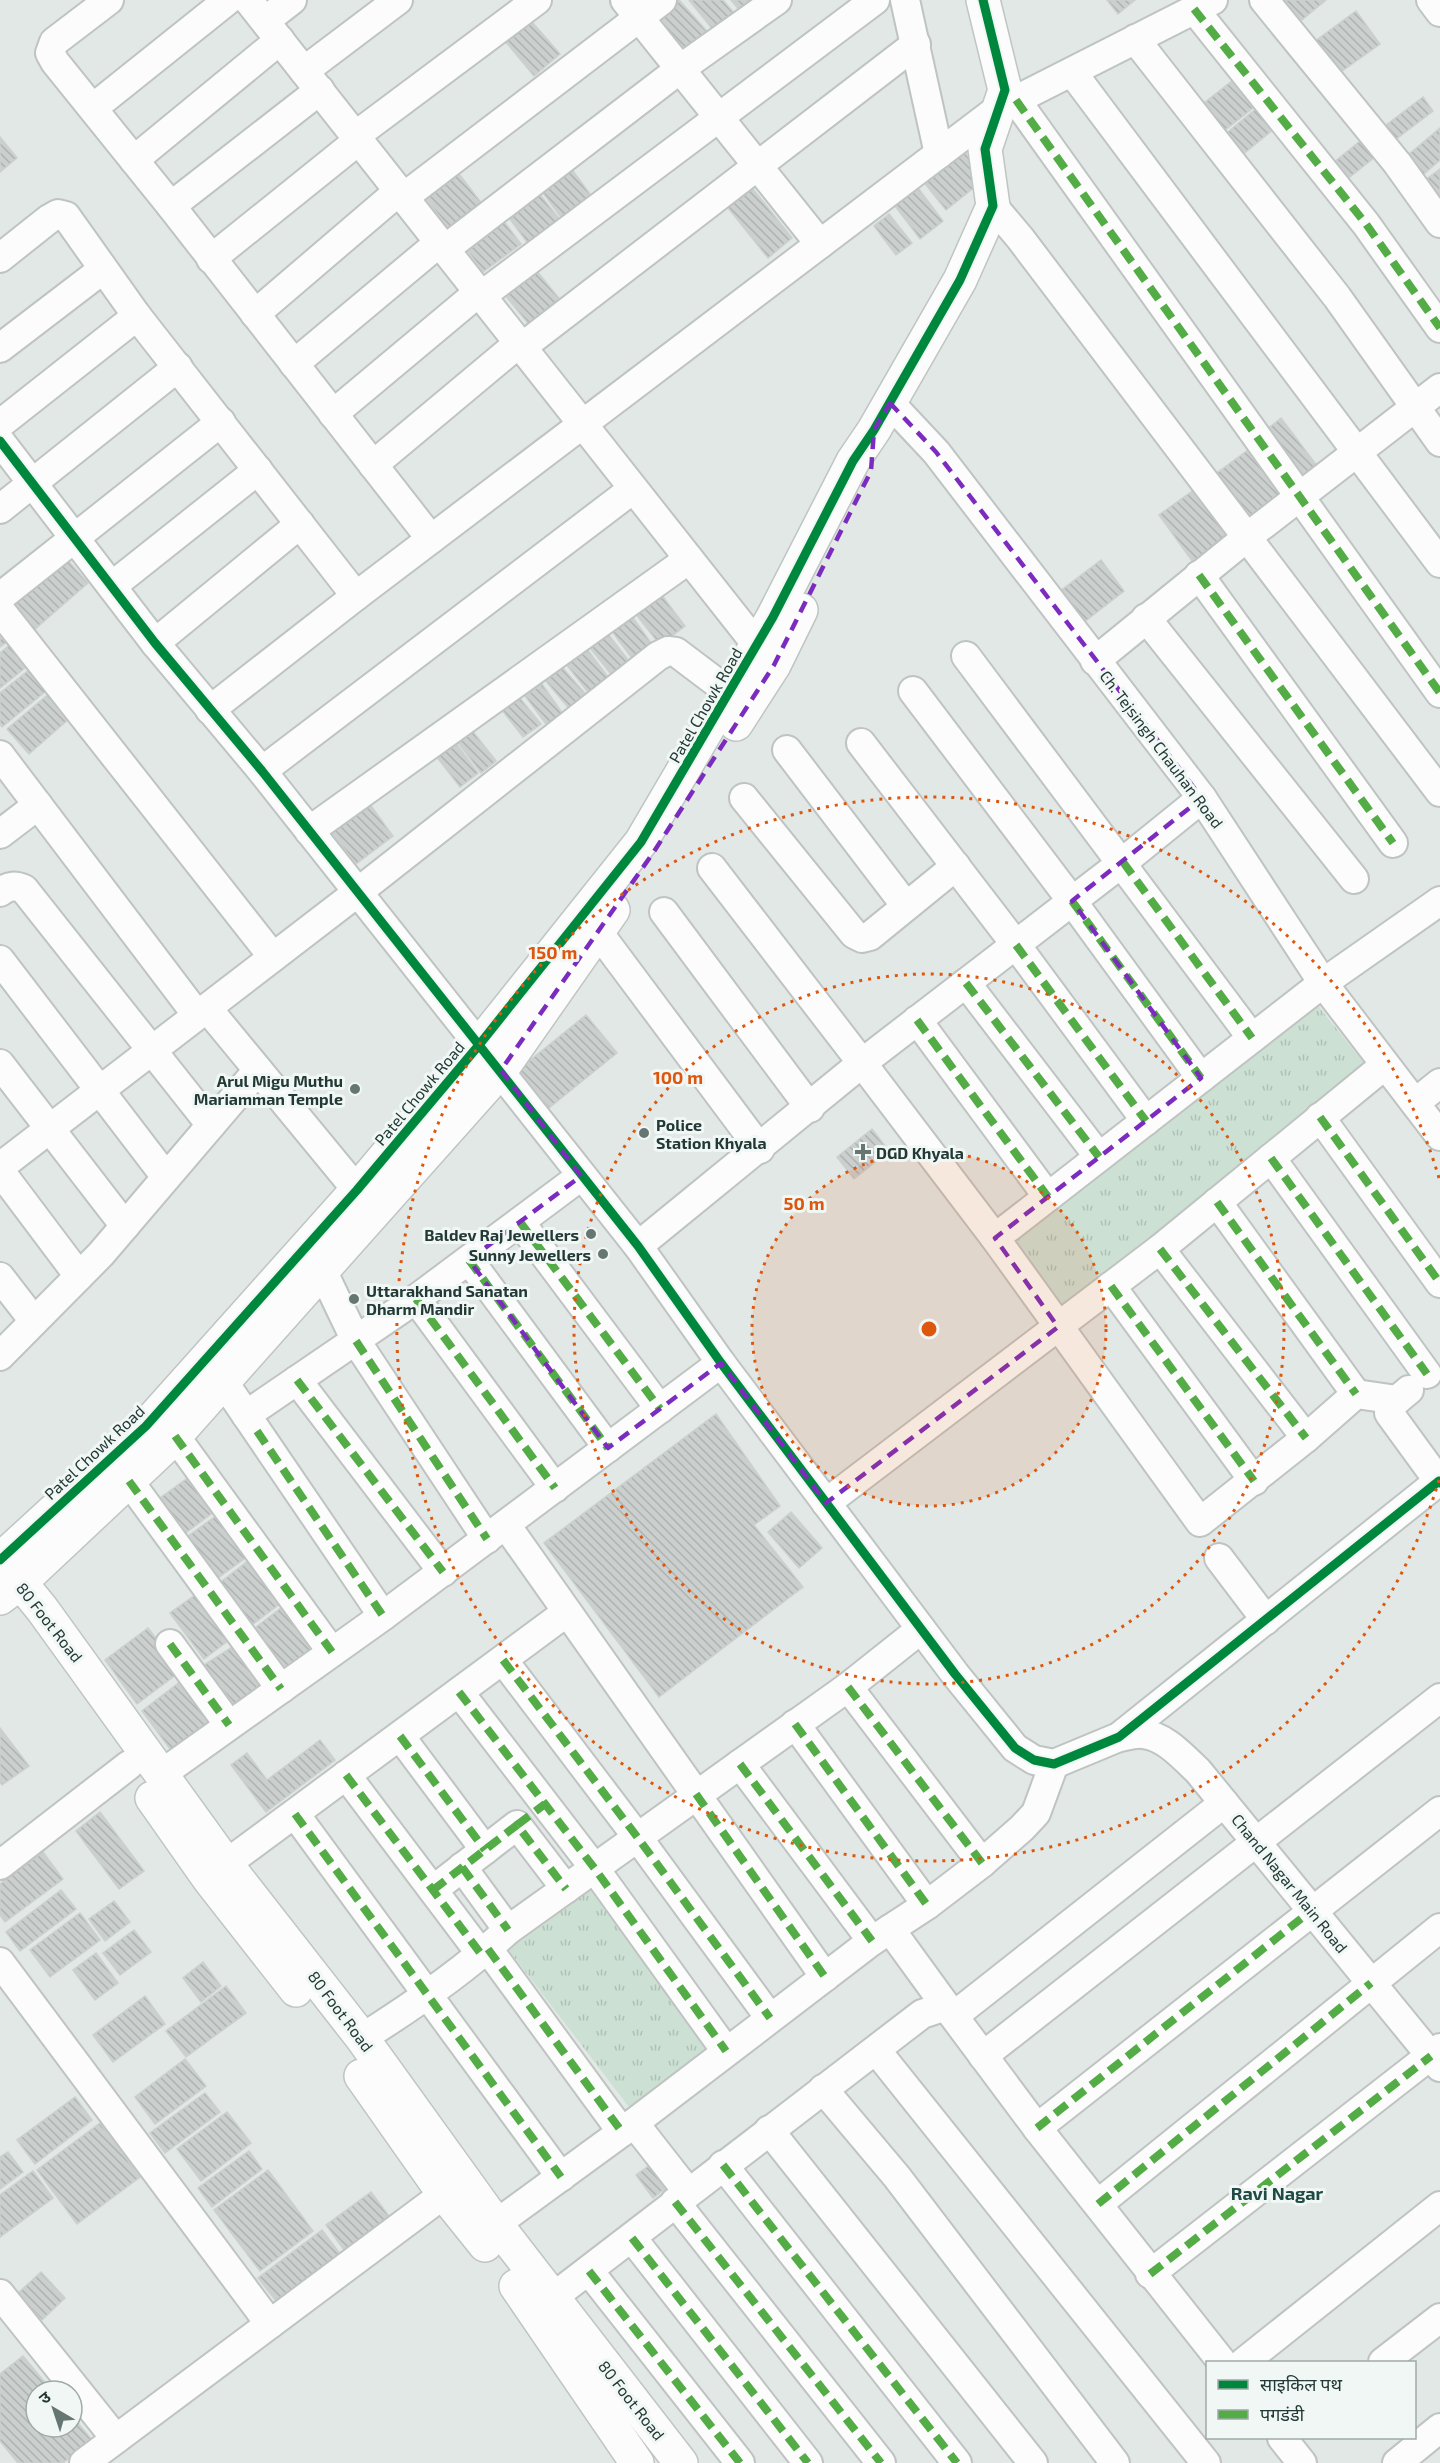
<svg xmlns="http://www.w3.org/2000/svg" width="1440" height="2463" font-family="'Exo 2','Noto Sans Devanagari',sans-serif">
<defs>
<pattern id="park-tufts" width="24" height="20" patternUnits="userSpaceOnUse" patternTransform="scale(1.5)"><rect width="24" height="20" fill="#cce0d4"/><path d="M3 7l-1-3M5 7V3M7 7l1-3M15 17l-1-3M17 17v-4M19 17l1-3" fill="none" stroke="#afc1b7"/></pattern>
<pattern id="building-back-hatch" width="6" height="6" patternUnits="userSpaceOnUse" patternTransform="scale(1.5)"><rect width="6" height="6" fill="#cbd0ce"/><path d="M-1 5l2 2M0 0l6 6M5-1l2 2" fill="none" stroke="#aeb3b2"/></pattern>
</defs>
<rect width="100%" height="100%" fill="#e2e8e5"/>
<!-- park -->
<g fill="url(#park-tufts)">
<path d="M 1310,996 L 1373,1074 L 1067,1323 L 1007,1244 Z"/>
<path d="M 591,1880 L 719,2055 L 636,2116 L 504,1944 Z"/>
</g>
<!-- building -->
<g fill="url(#building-back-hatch)" stroke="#cbd1ce" stroke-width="1.5">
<path d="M 679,0 L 713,38 L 688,59 L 656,19 Z"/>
<path d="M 689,0 L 723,0 L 739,19 L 718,36 Z"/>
<path d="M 731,0 L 766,0 L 745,17 Z"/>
<path d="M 1107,0 L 1135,0 L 1118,14 Z"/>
<path d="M 1283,0 L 1326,0 L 1297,24 L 1280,2 Z"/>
<path d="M 1356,11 L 1380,44 L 1338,74 L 1314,42 Z"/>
<path d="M 525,14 L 560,54 L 534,76 L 500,35 Z"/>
<path d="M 1242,73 L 1263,100 L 1215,138 L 1194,111 Z"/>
<path d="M 1423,97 L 1433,111 L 1391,143 L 1381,129 Z"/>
<path d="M 1263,103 L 1280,124 L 1235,161 L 1218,140 Z"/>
<path d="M 1440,128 L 1440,160 L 1418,179 L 1402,160 Z"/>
<path d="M 1370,133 L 1384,150 L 1341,184 L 1328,167 Z"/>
<path d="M 0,137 L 17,158 L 0,172 Z"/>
<path d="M 962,149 L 986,178 L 946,210 L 923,181 Z"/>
<path d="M 570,167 L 593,198 L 563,220 L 540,189 Z"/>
<path d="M 1440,169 L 1440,199 L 1420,184 Z"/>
<path d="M 456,170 L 486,209 L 453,234 L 423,195 Z"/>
<path d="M 749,184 L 792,238 L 768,258 L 725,204 Z"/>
<path d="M 918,188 L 943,221 L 920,239 L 895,206 Z"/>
<path d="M 538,192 L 561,221 L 529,245 L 507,215 Z"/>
<path d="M 889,214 L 912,243 L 896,255 L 874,226 Z"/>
<path d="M 499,215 L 521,244 L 483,272 L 462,243 Z"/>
<path d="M 531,264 L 562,302 L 531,327 L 500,289 Z"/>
<path d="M 1281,418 L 1321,471 L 1299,487 L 1260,435 Z"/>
<path d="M 1259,442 L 1294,490 L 1246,526 L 1210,478 Z"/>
<path d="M 1202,484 L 1238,534 L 1195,565 L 1159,515 Z"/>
<path d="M 63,555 L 88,583 L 26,637 L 1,609 Z"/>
<path d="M 1101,560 L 1124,591 L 1083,623 L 1059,592 Z"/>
<path d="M 661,594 L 685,626 L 660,645 L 635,613 Z"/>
<path d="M 628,611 L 654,647 L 634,661 L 608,626 Z"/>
<path d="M 0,615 L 16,635 L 0,647 Z"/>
<path d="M 605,630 L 632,665 L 614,678 L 587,644 Z"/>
<path d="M 18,638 L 35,660 L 0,688 L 0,653 Z"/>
<path d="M 587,649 L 611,681 L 591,696 L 566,664 Z"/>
<path d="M 39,662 L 56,683 L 2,727 L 0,724 L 0,693 Z"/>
<path d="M 561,666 L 589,698 L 572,712 L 545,680 Z"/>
<path d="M 542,684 L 565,717 L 549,728 L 525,696 Z"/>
<path d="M 57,687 L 78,711 L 29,754 L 7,729 Z"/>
<path d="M 515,692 L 541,724 L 523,737 L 498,705 Z"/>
<path d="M 471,729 L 496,761 L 481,773 L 456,740 Z"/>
<path d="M 452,738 L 478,773 L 460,787 L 433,752 Z"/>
<path d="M 366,799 L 393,836 L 356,864 L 328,828 Z"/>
<path d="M 586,1015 L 617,1053 L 549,1108 L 518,1070 Z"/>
<path d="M 872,1129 L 889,1151 L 854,1179 L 837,1157 Z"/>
<path d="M 716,1414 L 780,1506 L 754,1525 L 803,1587 L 659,1697 L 544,1543 Z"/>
<path d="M 196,1472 L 222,1506 L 180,1537 L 153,1503 Z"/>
<path d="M 224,1510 L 255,1551 L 211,1583 L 180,1542 Z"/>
<path d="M 791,1512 L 822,1548 L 799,1568 L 768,1532 Z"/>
<path d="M 257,1554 L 289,1597 L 245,1630 L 213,1588 Z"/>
<path d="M 198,1593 L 236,1635 L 204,1659 L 170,1613 Z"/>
<path d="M 290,1601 L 323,1646 L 280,1679 L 247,1634 Z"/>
<path d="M 148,1628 L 181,1671 L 137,1704 L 105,1660 Z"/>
<path d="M 237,1644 L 269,1687 L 238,1710 L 204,1665 Z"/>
<path d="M 185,1678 L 216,1720 L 173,1753 L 142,1711 Z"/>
<path d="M 0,1728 L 29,1766 L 2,1785 L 0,1782 Z"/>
<path d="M 320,1740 L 335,1760 L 266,1812 L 231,1765 L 247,1753 L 267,1780 Z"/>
<path d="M 100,1812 L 144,1871 L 119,1889 L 76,1831 Z"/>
<path d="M 43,1852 L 63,1879 L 5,1922 L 0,1915 L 0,1884 Z"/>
<path d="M 61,1890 L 76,1909 L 20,1951 L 6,1932 Z"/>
<path d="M 114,1901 L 130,1922 L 105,1941 L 89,1919 Z"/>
<path d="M 80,1913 L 100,1940 L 50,1977 L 30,1950 Z"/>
<path d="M 134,1930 L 151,1952 L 120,1975 L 103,1953 Z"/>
<path d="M 96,1953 L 118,1983 L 95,2000 L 73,1970 Z"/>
<path d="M 203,1962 L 221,1986 L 201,2002 L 183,1978 Z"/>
<path d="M 226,1986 L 246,2013 L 186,2057 L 166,2031 Z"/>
<path d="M 145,1996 L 165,2024 L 113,2062 L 93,2035 Z"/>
<path d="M 185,2059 L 206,2086 L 155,2124 L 135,2097 Z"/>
<path d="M 205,2093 L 220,2112 L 165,2153 L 150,2133 Z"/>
<path d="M 75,2097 L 92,2120 L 35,2164 L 17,2140 Z"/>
<path d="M 227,2112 L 251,2143 L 201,2181 L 177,2149 Z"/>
<path d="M 100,2123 L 140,2177 L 77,2224 L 37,2170 Z"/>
<path d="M 249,2151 L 262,2169 L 212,2207 L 198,2188 Z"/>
<path d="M 8,2152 L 23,2172 L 0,2189 L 0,2157 Z"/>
<path d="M 654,2162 L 671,2184 L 653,2198 L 636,2175 Z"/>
<path d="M 268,2170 L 313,2231 L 260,2271 L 214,2210 Z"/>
<path d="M 33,2171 L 53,2198 L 0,2237 L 0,2195 Z"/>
<path d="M 371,2192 L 392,2220 L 347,2254 L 326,2225 Z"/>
<path d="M 322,2230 L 344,2259 L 280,2306 L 258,2278 Z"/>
<path d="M 41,2272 L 65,2298 L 42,2320 L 17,2294 Z"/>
<path d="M 23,2356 L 52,2391 L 36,2391 L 36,2427 L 72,2427 L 72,2416 L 92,2440 L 63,2463 L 18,2463 L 0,2441 L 0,2374 Z"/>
</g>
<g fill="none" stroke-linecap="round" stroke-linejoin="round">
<!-- street casing -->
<g stroke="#bfc4c2" stroke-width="32">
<g id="street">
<path d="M 109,0 L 54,42 L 50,53 L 55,62 L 171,206 L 431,539"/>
<path d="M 248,0 L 757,645"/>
<path d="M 625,0 L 820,244"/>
<path d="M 905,0 L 939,154"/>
<path d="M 1264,0 L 1397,163 L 1440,223"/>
<path d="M 1431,0 L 1440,12"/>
<path d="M 1194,9 L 1366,224 L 1440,328"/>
<path d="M 265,21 L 292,0"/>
<path d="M 1135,39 L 1337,297 L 1440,442"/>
<path d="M 304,71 L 398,0"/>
<path d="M 1072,72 L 1440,563"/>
<path d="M 1016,100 L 1440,693"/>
<path d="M 93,108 L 228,0"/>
<path d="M 355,136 L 537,0"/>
<path d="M 134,160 L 280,40"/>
<path d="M 404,197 L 662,0"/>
<path d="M 171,206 L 320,90"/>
<path d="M 993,206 L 1020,238 L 1440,792"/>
<path d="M 445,249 L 680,69 L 777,0"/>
<path d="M 0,258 L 49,219 L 58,214 L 66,216 L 137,316 L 356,596"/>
<path d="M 211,259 L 359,140"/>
<path d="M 481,296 L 875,0"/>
<path d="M 255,314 L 399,191"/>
<path d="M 522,347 L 916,44"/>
<path d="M 0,348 L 102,270"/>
<path d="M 294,364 L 440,242"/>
<path d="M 890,403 L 936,452 L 1202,798 L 1323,983 L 1440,1136"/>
<path d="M 333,414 L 479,292"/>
<path d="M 0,424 L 137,316"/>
<path d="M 0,441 L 155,643 L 262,771 L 638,1246 L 721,1363 L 955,1674 L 1015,1748 L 1034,1760 L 1054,1764 L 1119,1737 L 1439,1481"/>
<path d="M 373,465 L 519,343"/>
<path d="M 0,509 L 178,367"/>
<path d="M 1199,575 L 1393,843"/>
<path d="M 112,586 L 258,470"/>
<path d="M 0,597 L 221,422"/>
<path d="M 0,610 L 273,957"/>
<path d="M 1146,618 L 1354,879"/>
<path d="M 155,643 L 300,524"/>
<path d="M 966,656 L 1252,1038"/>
<path d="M 1095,661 L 1246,538 L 1440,388"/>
<path d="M 913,691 L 1072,901 L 1201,1078"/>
<path d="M 210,710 L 356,596 L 998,109 L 1213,0"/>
<path d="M 861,743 L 1016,945 L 1146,1121"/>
<path d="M 787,750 L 906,906"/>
<path d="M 0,755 L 197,1015"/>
<path d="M 262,771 L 633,489"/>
<path d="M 744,798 L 854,934 L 862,938 L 870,936 L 956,866"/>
<path d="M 1202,798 L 1123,862 L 862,1063 L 995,1238 L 1200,1522 L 1306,1438 L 1356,1394 L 1397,1400"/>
<path d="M 309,831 L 689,559"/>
<path d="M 0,834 L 38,805"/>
<path d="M 0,892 C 9,886 14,885 24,889 L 211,1125"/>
<path d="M 664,912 L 810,1108"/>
<path d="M 598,932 L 760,1149"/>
<path d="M 0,960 L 166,1177"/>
<path d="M 966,983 L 1099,1157"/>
<path d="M 207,1008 L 357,1190 L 373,1206"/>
<path d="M 917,1020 L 1048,1197"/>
<path d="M 0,1064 L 125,1226"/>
<path d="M 1415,1103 L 1440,1083"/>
<path d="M 1320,1117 L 1440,1283"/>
<path d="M 1271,1158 L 1427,1374"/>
<path d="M 0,1167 L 358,892 L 658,656 L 668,651 L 676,652 L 729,692"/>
<path d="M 0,1171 L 79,1276"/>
<path d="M 1217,1202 L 1356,1394"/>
<path d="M 520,1222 L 660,1409"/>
<path d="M 995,1238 L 1323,983 L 1440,901"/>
<path d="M 638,1246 L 862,1063 L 712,868"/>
<path d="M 1160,1249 L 1306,1438"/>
<path d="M 469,1260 L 608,1448"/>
<path d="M 322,1270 L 356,1341 L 487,1539"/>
<path d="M 0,1277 L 34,1321"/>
<path d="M 1111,1286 L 1254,1481"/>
<path d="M 416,1299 L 555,1488"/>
<path d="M 0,1356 L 101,1254 L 258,1070"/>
<path d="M 297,1380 L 443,1572"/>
<path d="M 223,1381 L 383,1616"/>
<path d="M 1409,1390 L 1391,1405 L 1389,1413 L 1440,1483"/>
<path d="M 246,1415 L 416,1299 L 581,1176"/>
<path d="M 175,1436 L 332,1652"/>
<path d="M 129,1481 L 281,1689"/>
<path d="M 826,1503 L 1160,1249 L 1385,1065"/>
<path d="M 506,1525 L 825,1977"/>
<path d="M 1219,1558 L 1266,1620"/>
<path d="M 170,1644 L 229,1725"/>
<path d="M 503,1660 L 638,1838 L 770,2018"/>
<path d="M 848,1687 L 982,1863"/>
<path d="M 459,1692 L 595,1869 L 726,2051"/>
<path d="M 795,1724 L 927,1905"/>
<path d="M 400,1736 L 485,1850"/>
<path d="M 1119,1737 C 1126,1736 1135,1733 1143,1734 C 1165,1736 1183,1757 1198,1771 L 1440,2067"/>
<path d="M 740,1764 L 872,1941"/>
<path d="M 163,1773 L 383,1616 L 721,1363"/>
<path d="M 346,1775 L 481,1954"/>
<path d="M 295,1814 L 561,2177"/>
<path d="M 0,1865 L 129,1765"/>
<path d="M 462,1867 L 508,1930"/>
<path d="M 210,1878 L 226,1864 L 567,1612"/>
<path d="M 433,1890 L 517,1825 L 566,1889"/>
<path d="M 890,1929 L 946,2006"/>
<path d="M 488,1949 L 622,2132"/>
<path d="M 0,1962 L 270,2324"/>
<path d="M 955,2015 L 1224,1803"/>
<path d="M 362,2038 C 413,2006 464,1971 508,1930 L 848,1687 L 921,1629"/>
<path d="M 876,2050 L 1206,2463"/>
<path d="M 983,2056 L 1440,1698"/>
<path d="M 823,2089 L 897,2177 L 1115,2463"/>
<path d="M 634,2123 L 688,2192"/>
<path d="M 1037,2128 L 1440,1811"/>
<path d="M 769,2130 L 1033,2463"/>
<path d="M 723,2165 L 957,2463"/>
<path d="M 675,2202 L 881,2463"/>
<path d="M 1098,2204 L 1440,1928"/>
<path d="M 496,2224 L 622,2132 L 872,1941 L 927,1905 L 982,1863 L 1022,1828 L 1036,1813 L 1054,1764"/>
<path d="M 632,2238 L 808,2463"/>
<path d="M 589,2271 L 740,2463"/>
<path d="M 1150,2274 L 1440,2048"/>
<path d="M 0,2294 L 116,2439"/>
<path d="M 552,2298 L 922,2014 L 946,2006 L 1037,2128 L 1222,2362"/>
<path d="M 1244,2362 L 1440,2206"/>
<path d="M 1383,2362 L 1440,2318"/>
<path d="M 1282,2438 L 1302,2463"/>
<path d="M 84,2463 L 444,2194"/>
<path d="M 1397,2463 L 1440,2428"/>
</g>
</g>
<!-- secondary casing -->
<g stroke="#bfc5c3" stroke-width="36">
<g id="secondary">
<path d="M 736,724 L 774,665 L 801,610"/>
<path d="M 0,1560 L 146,1426 L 357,1190 L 479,1045 L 641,842 L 773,617 L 853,461 L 874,430 L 960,280 L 993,206 L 985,149 L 1005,90 L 983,0"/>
<path d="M 6,1565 L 42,1609 L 226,1864 L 362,2038 L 496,2224 L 681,2463"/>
<path d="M 0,1598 L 20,1583 L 168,1444 L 501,1070 L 613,910"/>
<path d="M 152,1798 L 209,1879 L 296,1990"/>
<path d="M 361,2076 L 444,2194 L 485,2245"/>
<path d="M 516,2286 L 637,2463"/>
</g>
</g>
<!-- street -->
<use href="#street" stroke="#fbfcfb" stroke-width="28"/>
<!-- secondary -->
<use href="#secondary" stroke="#fbfcfb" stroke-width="33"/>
<!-- quiet -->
<g stroke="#53ac45" stroke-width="8" stroke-dasharray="15 8" stroke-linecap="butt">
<path d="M 1194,9 L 1366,224 L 1440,328"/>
<path d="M 1016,100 L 1440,693"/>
<path d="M 1199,575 L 1393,843"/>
<path d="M 1123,862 L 1252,1038"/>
<path d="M 1072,901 L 1201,1078"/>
<path d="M 1016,945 L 1146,1121"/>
<path d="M 966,983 L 1099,1157"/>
<path d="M 917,1020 L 1048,1197"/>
<path d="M 1320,1117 L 1440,1283"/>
<path d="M 1271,1158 L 1427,1374"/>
<path d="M 1217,1202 L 1356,1394"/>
<path d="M 520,1222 L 660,1409"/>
<path d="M 1160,1249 L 1306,1438"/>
<path d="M 469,1260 L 608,1448"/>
<path d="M 1111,1286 L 1254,1481"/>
<path d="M 416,1299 L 555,1488"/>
<path d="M 356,1341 L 487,1539"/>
<path d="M 297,1380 L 443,1572"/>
<path d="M 257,1431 L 383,1616"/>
<path d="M 175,1436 L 332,1652"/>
<path d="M 129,1481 L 281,1689"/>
<path d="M 170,1644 L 229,1725"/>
<path d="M 503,1660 L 638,1838 L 770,2018"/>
<path d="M 848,1687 L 982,1863"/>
<path d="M 459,1692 L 595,1869 L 726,2051"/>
<path d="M 795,1724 L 927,1905"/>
<path d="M 400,1736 L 485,1850"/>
<path d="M 740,1764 L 872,1941"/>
<path d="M 346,1775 L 481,1954"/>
<path d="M 696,1794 L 825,1977"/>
<path d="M 295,1814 L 561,2177"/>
<path d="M 517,1825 L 545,1804"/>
<path d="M 462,1867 L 508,1930"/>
<path d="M 433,1890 L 517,1825 L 566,1889"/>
<path d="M 488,1949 L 622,2132"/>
<path d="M 1037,2128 L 1312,1910"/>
<path d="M 723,2165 L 957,2463"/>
<path d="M 675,2202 L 881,2463"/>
<path d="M 1098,2204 L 1371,1983"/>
<path d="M 632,2238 L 808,2463"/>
<path d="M 589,2271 L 740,2463"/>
<path d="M 1150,2274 L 1431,2056"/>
</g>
<!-- cycleway casing -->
<g stroke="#f0f7f4" stroke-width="13">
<g id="cycleway">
<path d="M 0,441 L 155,643 L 262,771 L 638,1246 L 721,1363 L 955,1674 L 1015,1748 L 1034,1760 L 1054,1764 L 1119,1737 L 1439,1481 L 1440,1483"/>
<path d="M 0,1560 L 146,1426 L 357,1190 L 479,1045 L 641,842 L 773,617 L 853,461 L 874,430 L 960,280 L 993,206 L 985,149 L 1005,90 L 983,0"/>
</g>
</g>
<!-- cycleway -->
<use href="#cycleway" stroke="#00873e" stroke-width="9"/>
</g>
<!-- marked area -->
<path fill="none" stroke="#7b2cbf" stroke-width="4.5" stroke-dasharray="12 8" stroke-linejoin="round" d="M 890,403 L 936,452 L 1202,798 L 1072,901 L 1201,1078 L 995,1238 L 1058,1327 L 826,1503 L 721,1363 L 608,1448 L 469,1260 L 581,1176 L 501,1070 L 653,853 L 774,665 L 871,471 L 874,430 Z"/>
<!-- distance rings -->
<circle cx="929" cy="1329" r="177" fill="#de570e" fill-opacity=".12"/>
<g fill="none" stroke="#de570e" stroke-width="3" stroke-dasharray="3 6">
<circle cx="929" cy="1329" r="177"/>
<circle cx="929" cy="1329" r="355"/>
<path d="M1439 1480A532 532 0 1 1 1439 1178"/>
</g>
<!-- markers -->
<g fill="#657673" stroke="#f0f7f4" stroke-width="2">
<circle cx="355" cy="1089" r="6"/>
<circle cx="644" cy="1133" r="6"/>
<path d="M860 1143h6v6h6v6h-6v6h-6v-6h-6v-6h6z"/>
<circle cx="591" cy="1234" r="6"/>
<circle cx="603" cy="1254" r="6"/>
<circle cx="354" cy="1299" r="6"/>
</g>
<g text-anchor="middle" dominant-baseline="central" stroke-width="6" stroke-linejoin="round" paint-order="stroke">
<!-- street labels -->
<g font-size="16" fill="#223935" stroke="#f0f7f4">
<text transform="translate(705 705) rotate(-60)">Patel Chowk Road</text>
<text transform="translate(1162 749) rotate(53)">Ch. Tejsingh Chauhan Road</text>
<text transform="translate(419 1093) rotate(-50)">Patel Chowk Road</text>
<text transform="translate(94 1452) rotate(-43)">Patel Chowk Road</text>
<text transform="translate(50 1622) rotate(52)">80 Foot Road</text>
<text transform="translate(1290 1883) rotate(51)">Chand Nagar Main Road</text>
<text transform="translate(341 2011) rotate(53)">80 Foot Road</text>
<text transform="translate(632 2400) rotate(52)">80 Foot Road</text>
</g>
<!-- poi labels -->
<g font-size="16" font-weight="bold" fill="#223935" stroke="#f0f7f4" text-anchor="end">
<text x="343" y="1080">Arul Migu Muthu<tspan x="343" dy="18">Mariamman Temple</tspan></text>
<text x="656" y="1124" text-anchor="start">Police<tspan x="656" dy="18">Station Khyala</tspan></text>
<text x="876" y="1152" text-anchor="start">DGD Khyala</text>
<text x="579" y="1234">Baldev Raj Jewellers</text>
<text x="591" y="1254">Sunny Jewellers</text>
<text x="366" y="1290" text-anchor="start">Uttarakhand Sanatan<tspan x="366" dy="18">Dharm Mandir</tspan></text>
</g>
<!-- neighbourhood labels -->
<g font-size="18" font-weight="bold" fill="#204a43" stroke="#f0f7f4">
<text x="1277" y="2193">Ravi Nagar</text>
</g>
</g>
<circle cx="929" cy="1329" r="9" fill="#de570e" stroke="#f0f7f4" stroke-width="3"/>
<g font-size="18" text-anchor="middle" font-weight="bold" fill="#de570e" stroke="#f0f7f4" stroke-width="6" stroke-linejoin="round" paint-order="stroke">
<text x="553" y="959">150 m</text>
<text x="678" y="1084">100 m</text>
<text x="804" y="1210">50 m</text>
</g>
<!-- legend -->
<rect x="1206" y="2361" width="210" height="78" fill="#f0f7f4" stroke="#9eaba8" stroke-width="1.5"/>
<rect x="1218" y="2380" width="30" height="9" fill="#00873e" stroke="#9eaba8" stroke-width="1.5"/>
<text x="1260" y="2391" font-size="18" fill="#223935">साइकिल पथ</text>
<rect x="1218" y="2410" width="30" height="9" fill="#53ac45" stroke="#9eaba8" stroke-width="1.5"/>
<text x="1260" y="2421" font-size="18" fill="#223935">पगडंडी</text>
<!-- north arrow -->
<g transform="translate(54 2409) rotate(321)"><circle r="28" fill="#f0f7f4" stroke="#9eaba8" stroke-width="1.5"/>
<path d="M0-4.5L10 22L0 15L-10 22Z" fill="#657673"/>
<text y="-9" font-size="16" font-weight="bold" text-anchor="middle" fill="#223935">उ</text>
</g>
</svg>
